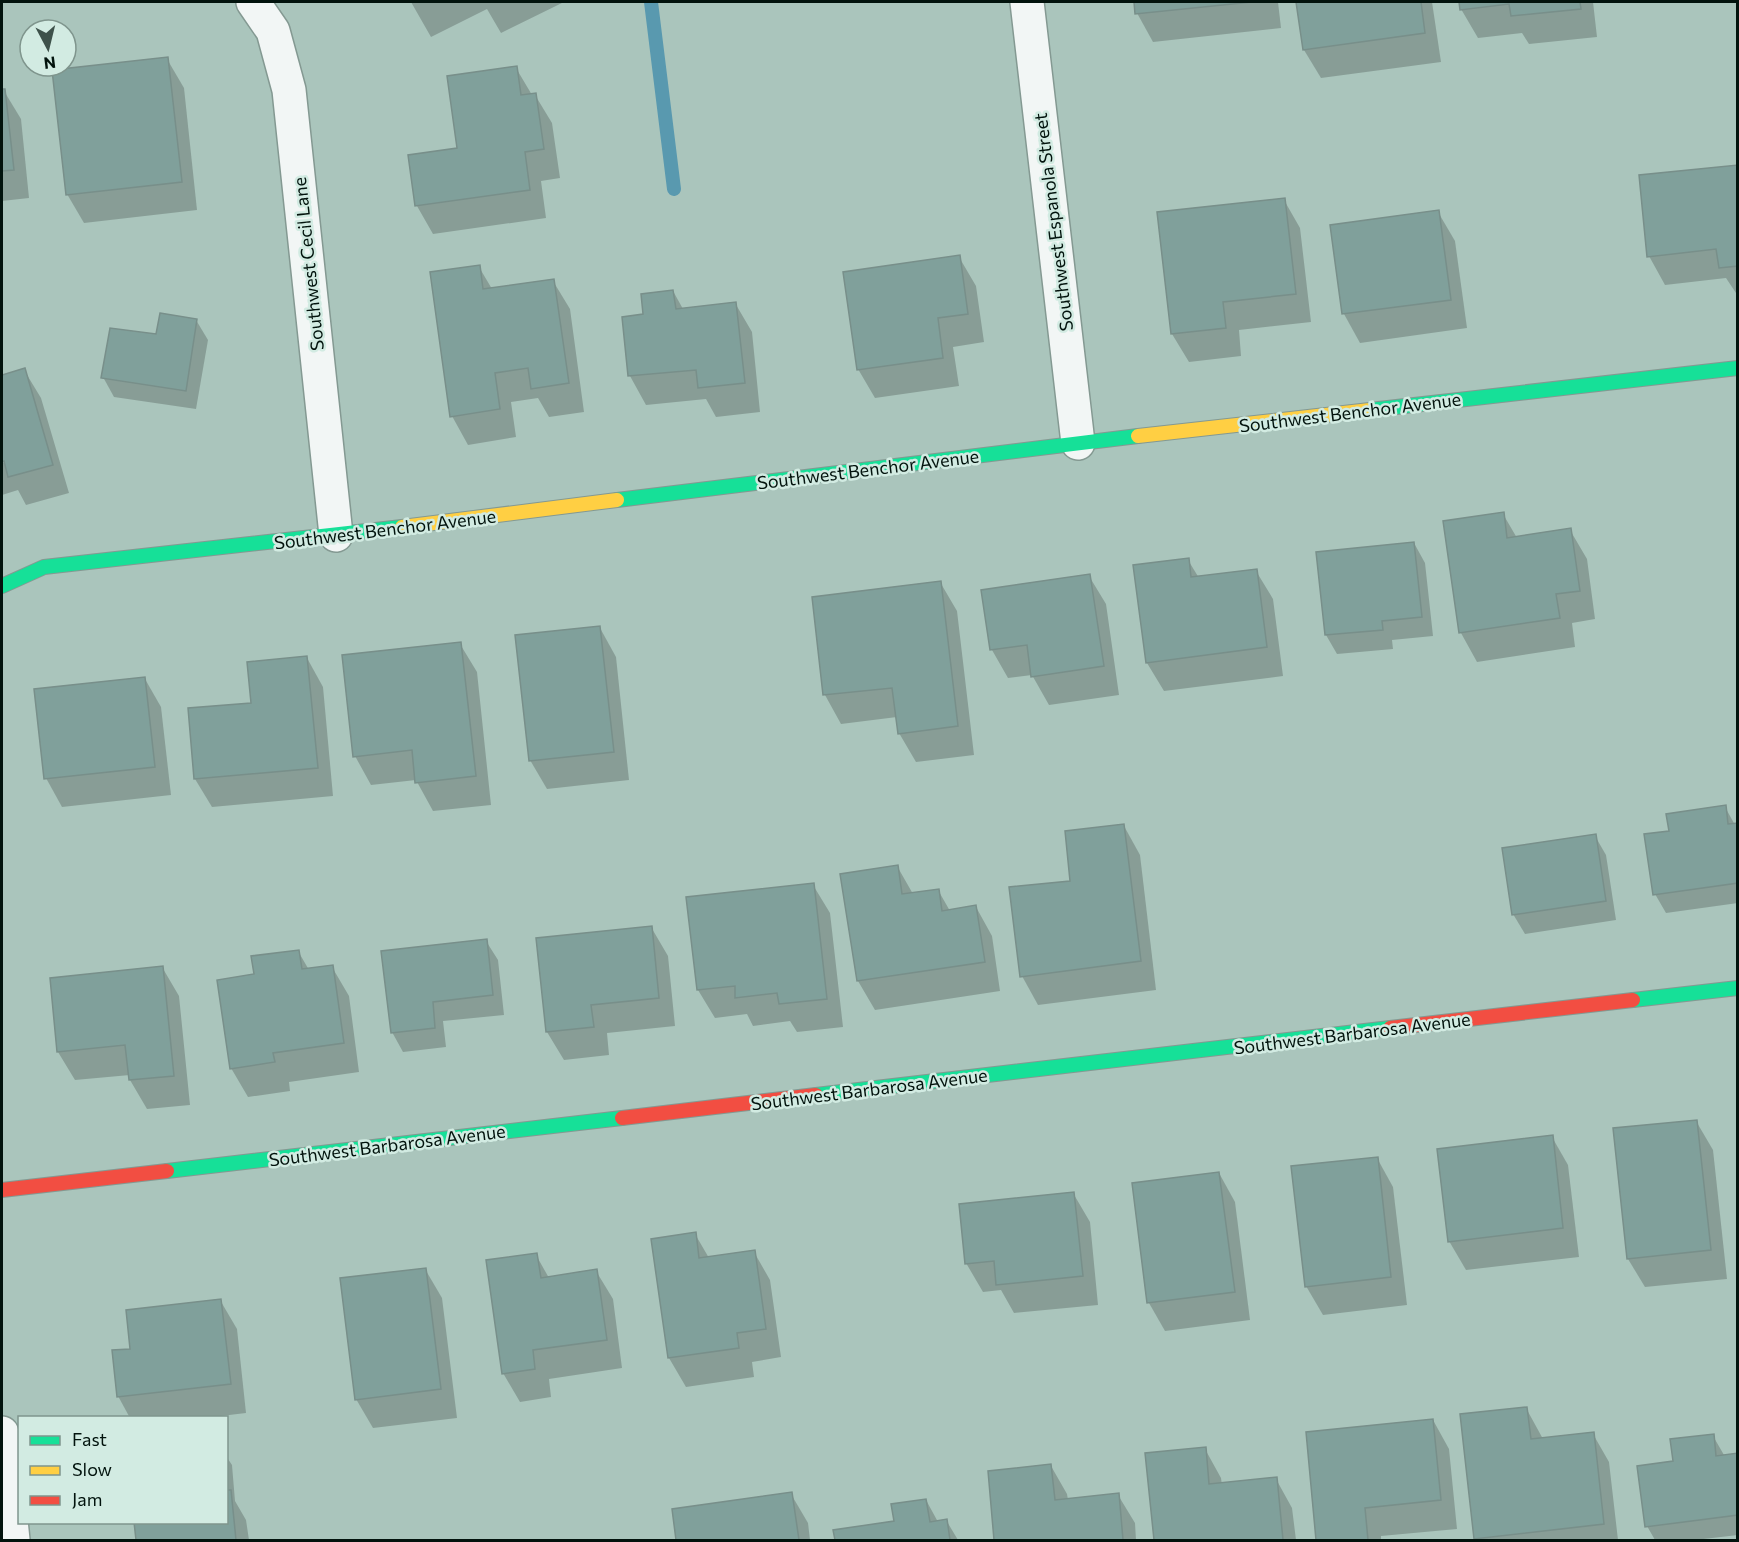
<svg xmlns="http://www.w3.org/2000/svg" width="1739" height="1542" font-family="Commissioner,sans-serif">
<rect width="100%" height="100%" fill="#aac5bc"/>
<!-- shadow -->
<g fill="#0003">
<path d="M 411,2 L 564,2 L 501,33 L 487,9 L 431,37 Z"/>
<path d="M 1136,2 L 1278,2 L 1281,28 L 1153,42 L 1137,13 Z"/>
<path d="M 1297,2 L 1432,2 L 1441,62 L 1321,78 L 1304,50 Z"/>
<path d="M 1460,2 L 1593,2 L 1597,37 L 1529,44 L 1522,33 L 1478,38 L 1461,9 Z"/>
<path d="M 167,59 L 184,88 L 197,210 L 84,223 L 67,194 Z"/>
<path d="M 516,68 L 532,95 L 535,95 L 552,123 L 560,178 L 541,181 L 546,218 L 433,234 L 417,206 L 459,150 Z"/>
<path d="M 2,91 L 4,91 L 21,119 L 29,198 L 2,201 Z"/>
<path d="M 1738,167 L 1738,296 L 1726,278 L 1665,285 L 1649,256 Z"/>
<path d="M 1284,200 L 1300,228 L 1311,322 L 1239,330 L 1241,356 L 1189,362 L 1172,334 Z"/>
<path d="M 1438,212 L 1455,241 L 1467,328 L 1360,343 L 1344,314 L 1332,227 Z"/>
<path d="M 959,257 L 976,286 L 984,342 L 953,347 L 959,386 L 875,398 L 858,369 Z"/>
<path d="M 479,267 L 492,289 L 553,281 L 570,309 L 584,412 L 549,417 L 538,398 L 511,402 L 516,437 L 468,445 L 452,416 Z"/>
<path d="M 673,291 L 683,309 L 735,303 L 752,332 L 760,412 L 716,417 L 706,399 L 646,405 L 630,376 L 624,318 L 645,315 Z"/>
<path d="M 196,320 L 208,340 L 196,409 L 114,397 L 103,377 L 157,336 Z"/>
<path d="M 24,370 L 41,398 L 69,493 L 26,505 L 18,490 L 2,495 L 2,463 L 11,461 L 11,458 L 2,460 L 2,376 Z"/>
<path d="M 1503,514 L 1517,538 L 1570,530 L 1587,559 L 1595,619 L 1572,623 L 1575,647 L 1477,662 L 1461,633 L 1444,523 Z"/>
<path d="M 1414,543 L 1425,563 L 1433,636 L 1392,640 L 1393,649 L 1337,654 L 1326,635 Z"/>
<path d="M 1188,560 L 1199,578 L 1256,571 L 1273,599 L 1283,676 L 1164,691 L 1147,663 Z"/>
<path d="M 1089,576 L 1106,604 L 1119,695 L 1049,705 L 1032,675 L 1008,678 L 992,650 Z"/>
<path d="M 940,582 L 957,611 L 974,755 L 916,762 L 899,733 L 897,717 L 841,724 L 825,695 L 813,599 Z"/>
<path d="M 600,628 L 616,657 L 629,780 L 547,789 L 530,760 Z"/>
<path d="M 460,644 L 477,672 L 491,805 L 433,811 L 416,780 L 371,785 L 355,756 Z"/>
<path d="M 307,658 L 323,687 L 333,796 L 212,807 L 195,779 L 253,704 Z"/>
<path d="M 145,679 L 161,707 L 171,795 L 62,807 L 46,778 Z"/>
<path d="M 1725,807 L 1735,825 L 1738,824 L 1738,903 L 1666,913 L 1655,894 L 1671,832 Z"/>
<path d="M 1124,826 L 1140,855 L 1156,990 L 1038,1005 L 1022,976 Z"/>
<path d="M 1595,836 L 1606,855 L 1616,920 L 1525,934 L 1513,914 Z"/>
<path d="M 897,866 L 913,894 L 938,890 L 950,911 L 976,907 L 992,936 L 1000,991 L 875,1010 L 858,981 L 842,875 Z"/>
<path d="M 813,885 L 830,913 L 843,1027 L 797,1032 L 790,1021 L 753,1026 L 747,1014 L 715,1018 L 698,990 Z"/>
<path d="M 651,927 L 668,956 L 675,1026 L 607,1033 L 609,1055 L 564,1060 L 547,1032 Z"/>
<path d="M 486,941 L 498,960 L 504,1015 L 443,1021 L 446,1047 L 403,1052 L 392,1032 Z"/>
<path d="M 298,951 L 309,970 L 332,967 L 349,996 L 359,1072 L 289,1082 L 290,1091 L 248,1097 L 231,1068 Z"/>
<path d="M 162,967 L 179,996 L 190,1105 L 147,1109 L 130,1080 L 130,1075 L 75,1080 L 58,1052 Z"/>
<path d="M 1696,1121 L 1713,1150 L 1727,1279 L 1645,1287 L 1628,1259 Z"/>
<path d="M 1552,1137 L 1568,1165 L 1579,1257 L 1466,1270 L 1449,1241 Z"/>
<path d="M 1377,1158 L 1393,1187 L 1407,1305 L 1323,1315 L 1306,1286 Z"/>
<path d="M 1219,1173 L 1235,1202 L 1250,1320 L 1165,1331 L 1149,1303 L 1134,1184 Z"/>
<path d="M 1073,1193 L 1090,1222 L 1098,1305 L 1014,1313 L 1001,1290 L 983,1292 L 966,1263 Z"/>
<path d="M 695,1234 L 709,1258 L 754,1252 L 770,1280 L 781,1357 L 752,1362 L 754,1377 L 686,1387 L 669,1358 L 652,1240 Z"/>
<path d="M 536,1255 L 549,1278 L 596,1271 L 613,1299 L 622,1368 L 549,1379 L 551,1397 L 520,1402 L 503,1373 Z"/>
<path d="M 425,1269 L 442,1298 L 457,1418 L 373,1428 L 356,1399 Z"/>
<path d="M 220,1300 L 237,1329 L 246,1413 L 204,1418 L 130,1418 L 118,1396 L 131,1350 Z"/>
<path d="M 1526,1408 L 1543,1439 L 1593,1434 L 1609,1462 L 1618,1540 L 1476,1540 L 1475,1538 Z"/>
<path d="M 1433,1420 L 1449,1449 L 1457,1529 L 1381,1536 L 1381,1540 L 1318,1540 L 1307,1433 Z"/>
<path d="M 1713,1436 L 1724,1455 L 1738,1455 L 1738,1535 L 1695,1540 L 1655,1540 L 1647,1526 L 1675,1462 Z"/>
<path d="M 1205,1449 L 1221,1478 L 1222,1485 L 1276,1479 L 1292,1508 L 1296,1540 L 1155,1540 L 1147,1455 Z"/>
<path d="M 226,1456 L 232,1465 L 235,1501 L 246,1520 L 249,1540 L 138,1540 L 136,1522 L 226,1522 Z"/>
<path d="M 1051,1466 L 1067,1494 L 1068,1500 L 1118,1495 L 1135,1523 L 1136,1540 L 996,1540 L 989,1472 Z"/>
<path d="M 791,1494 L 808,1523 L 810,1540 L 678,1540 L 674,1510 Z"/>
<path d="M 926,1500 L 938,1522 L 946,1520 L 958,1540 L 837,1540 L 835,1531 L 896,1522 Z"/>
</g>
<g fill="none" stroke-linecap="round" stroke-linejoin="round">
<!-- stream -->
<path stroke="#5999af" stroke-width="14" d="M 651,2 L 674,189"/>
</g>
<!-- building -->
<g fill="#80a09b" stroke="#788f8a" stroke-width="1.5">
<path d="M 1134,2 L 1252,2 L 1135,14 Z"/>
<path d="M 1296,2 L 1421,2 L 1425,33 L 1303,50 Z"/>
<path d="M 1459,2 L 1580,2 L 1581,9 L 1511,16 L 1509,4 L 1460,10 Z"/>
<path d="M 168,57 L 182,182 L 66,195 L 52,70 Z"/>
<path d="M 517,66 L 521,95 L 536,93 L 544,149 L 525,152 L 530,190 L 415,206 L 408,155 L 457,148 L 447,76 Z"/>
<path d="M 2,89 L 5,89 L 14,170 L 2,171 Z"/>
<path d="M 1738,165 L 1738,266 L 1719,268 L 1716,249 L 1647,257 L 1639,175 Z"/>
<path d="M 1285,198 L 1296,294 L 1223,302 L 1226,328 L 1171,334 L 1157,212 Z"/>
<path d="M 1439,210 L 1451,300 L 1342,314 L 1330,225 Z"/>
<path d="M 960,255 L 968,314 L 938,318 L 943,358 L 857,370 L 843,272 Z"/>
<path d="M 480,265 L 483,289 L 554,279 L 569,383 L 531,389 L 528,368 L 495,373 L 500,409 L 450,417 L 430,272 Z"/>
<path d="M 673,290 L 676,309 L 736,302 L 745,383 L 698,388 L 696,370 L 628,376 L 622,317 L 643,314 L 641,294 Z"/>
<path d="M 160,313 L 197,319 L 186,391 L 101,378 L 110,328 L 156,334 Z"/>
<path d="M 25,368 L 53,465 L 8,477 L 4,461 L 2,462 L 2,375 Z"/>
<path d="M 1504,512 L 1507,538 L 1571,528 L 1580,591 L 1556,594 L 1560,618 L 1459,633 L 1443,521 Z"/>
<path d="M 1414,542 L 1422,617 L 1382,621 L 1383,630 L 1325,635 L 1316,552 Z"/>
<path d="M 1189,558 L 1191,577 L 1257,569 L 1267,647 L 1146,663 L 1133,565 Z"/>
<path d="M 1090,574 L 1104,666 L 1031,677 L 1027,645 L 990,650 L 981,590 Z"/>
<path d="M 941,581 L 958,726 L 898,734 L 892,688 L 823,695 L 812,597 Z"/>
<path d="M 600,626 L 614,752 L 529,761 L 515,635 Z"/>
<path d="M 461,642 L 476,776 L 415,783 L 412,750 L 353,757 L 342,655 Z"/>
<path d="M 307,656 L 318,768 L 194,779 L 188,708 L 251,703 L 247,662 Z"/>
<path d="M 145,677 L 155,767 L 44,779 L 34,689 Z"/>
<path d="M 1726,805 L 1728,824 L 1738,823 L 1738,883 L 1653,895 L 1644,834 L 1669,831 L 1666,814 Z"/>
<path d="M 1124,824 L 1141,961 L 1020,977 L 1009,887 L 1070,881 L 1065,831 Z"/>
<path d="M 1596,834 L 1606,901 L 1512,915 L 1502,848 Z"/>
<path d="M 898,865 L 902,894 L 939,889 L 942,911 L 976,905 L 985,962 L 857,981 L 840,874 Z"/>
<path d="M 814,883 L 827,999 L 779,1004 L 777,993 L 735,998 L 735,986 L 697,990 L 686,897 Z"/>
<path d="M 652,926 L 659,998 L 591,1005 L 594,1027 L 546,1032 L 536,938 Z"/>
<path d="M 487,939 L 493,995 L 433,1002 L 435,1028 L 391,1033 L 381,951 Z"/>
<path d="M 299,950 L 302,969 L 333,965 L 344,1043 L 273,1053 L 275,1062 L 230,1069 L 217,980 L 254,974 L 251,956 Z"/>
<path d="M 163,966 L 174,1076 L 129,1080 L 125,1045 L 57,1052 L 50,978 Z"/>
<path d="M 1697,1120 L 1711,1250 L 1627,1259 L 1613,1128 Z"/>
<path d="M 1553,1135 L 1563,1228 L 1448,1242 L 1437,1149 Z"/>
<path d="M 1378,1157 L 1391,1277 L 1305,1287 L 1291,1166 Z"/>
<path d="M 1219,1172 L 1235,1292 L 1147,1303 L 1132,1183 Z"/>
<path d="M 1074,1192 L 1083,1276 L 996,1285 L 994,1261 L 965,1264 L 959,1204 Z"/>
<path d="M 696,1232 L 699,1258 L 755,1250 L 766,1329 L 737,1333 L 739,1348 L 668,1358 L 651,1239 Z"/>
<path d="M 537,1253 L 541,1278 L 597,1269 L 607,1340 L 533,1350 L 535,1369 L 502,1374 L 486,1260 Z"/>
<path d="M 426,1268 L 441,1389 L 355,1400 L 340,1278 Z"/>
<path d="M 221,1299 L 231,1384 L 117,1397 L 112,1350 L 130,1349 L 126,1310 Z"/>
<path d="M 1527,1407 L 1531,1439 L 1594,1432 L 1604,1524 L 1474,1539 L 1460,1414 Z"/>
<path d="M 1433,1419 L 1441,1500 L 1365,1508 L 1368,1540 L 1316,1540 L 1306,1432 Z"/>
<path d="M 1714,1434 L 1716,1456 L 1738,1453 L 1738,1515 L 1645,1527 L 1637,1466 L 1673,1461 L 1670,1439 Z"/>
<path d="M 1206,1447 L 1209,1484 L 1277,1477 L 1283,1540 L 1154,1540 L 1145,1453 Z"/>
<path d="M 1051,1464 L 1055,1500 L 1119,1493 L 1123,1540 L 994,1540 L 988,1471 Z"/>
<path d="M 226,1490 L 231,1490 L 236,1540 L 136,1540 L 134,1522 L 226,1522 Z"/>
<path d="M 792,1492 L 799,1540 L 676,1540 L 672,1509 Z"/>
<path d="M 926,1499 L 930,1522 L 947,1519 L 950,1540 L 835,1540 L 833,1530 L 894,1521 L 891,1504 Z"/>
</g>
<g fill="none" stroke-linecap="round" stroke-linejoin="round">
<!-- street casing -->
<g stroke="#849992" stroke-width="36">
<g id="street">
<path d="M 253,2 L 273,31 L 289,90 L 336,535"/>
<path d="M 1027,2 L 1078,443"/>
<path d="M 2,1433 L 13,1540"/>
</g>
</g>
<!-- fast casing -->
<g stroke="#849992" stroke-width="16">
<g id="fast">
<path d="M 1370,410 L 1738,368"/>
<path d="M 617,500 L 1138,436"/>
<path d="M 2,586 L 44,567 L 402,527"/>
<path d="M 1633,1000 L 1738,988"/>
<path d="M 816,1095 L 1390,1028"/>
<path d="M 167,1171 L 622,1118"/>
</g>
</g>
<!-- slow casing -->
<g stroke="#849992" stroke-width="16">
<g id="slow">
<path d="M 1138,436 L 1370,410"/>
<path d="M 402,527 L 617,500"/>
</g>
</g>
<!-- jam casing -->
<g stroke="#849992" stroke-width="16">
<g id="jam">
<path d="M 1390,1028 L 1633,1000"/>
<path d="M 622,1118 L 816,1095"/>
<path d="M 2,1190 L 167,1171"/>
</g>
</g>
<!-- street -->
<use href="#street" stroke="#f2f6f5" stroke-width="33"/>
<!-- fast -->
<use href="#fast" stroke="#16e098" stroke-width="14"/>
<!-- slow -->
<use href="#slow" stroke="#ffcf43" stroke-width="14"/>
<!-- jam -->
<use href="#jam" stroke="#f24e42" stroke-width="14"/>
</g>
<g text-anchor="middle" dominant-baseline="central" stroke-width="5" stroke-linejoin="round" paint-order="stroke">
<!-- street labels -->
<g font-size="18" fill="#02130d" stroke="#d2ebe2">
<text transform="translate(1053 222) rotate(-97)">Southwest Espanola Street</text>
<text transform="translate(308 264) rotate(-96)">Southwest Cecil Lane</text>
<text transform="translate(1350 412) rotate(-7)">Southwest Benchor Avenue</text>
<text transform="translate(868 469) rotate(-7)">Southwest Benchor Avenue</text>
<text transform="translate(385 529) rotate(-7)">Southwest Benchor Avenue</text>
<text transform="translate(1352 1033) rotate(-7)">Southwest Barbarosa Avenue</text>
<text transform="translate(869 1089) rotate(-7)">Southwest Barbarosa Avenue</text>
<text transform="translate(387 1145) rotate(-7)">Southwest Barbarosa Avenue</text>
</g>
</g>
<!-- border -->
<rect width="1739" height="1542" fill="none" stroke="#02130d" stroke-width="6"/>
<!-- legend -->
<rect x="18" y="1416" width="210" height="108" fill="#d2ebe2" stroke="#7f958d" stroke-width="1.5"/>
<rect x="30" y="1436" width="30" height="9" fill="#16e098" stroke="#7f958d" stroke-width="1.5"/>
<text x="72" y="1446" font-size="18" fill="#02130d">Fast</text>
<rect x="30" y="1466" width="30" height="9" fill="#ffcf43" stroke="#7f958d" stroke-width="1.5"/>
<text x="72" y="1476" font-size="18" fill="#02130d">Slow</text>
<rect x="30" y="1496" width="30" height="9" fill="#f24e42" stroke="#7f958d" stroke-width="1.5"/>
<text x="72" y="1506" font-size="18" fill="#02130d">Jam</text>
<!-- north arrow -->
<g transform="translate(48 48) rotate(173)"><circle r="28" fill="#d2ebe2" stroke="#7f958d" stroke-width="1.5"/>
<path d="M0-4.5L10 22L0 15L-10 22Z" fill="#3d514a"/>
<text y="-9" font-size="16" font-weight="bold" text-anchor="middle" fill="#02130d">N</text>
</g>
</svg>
